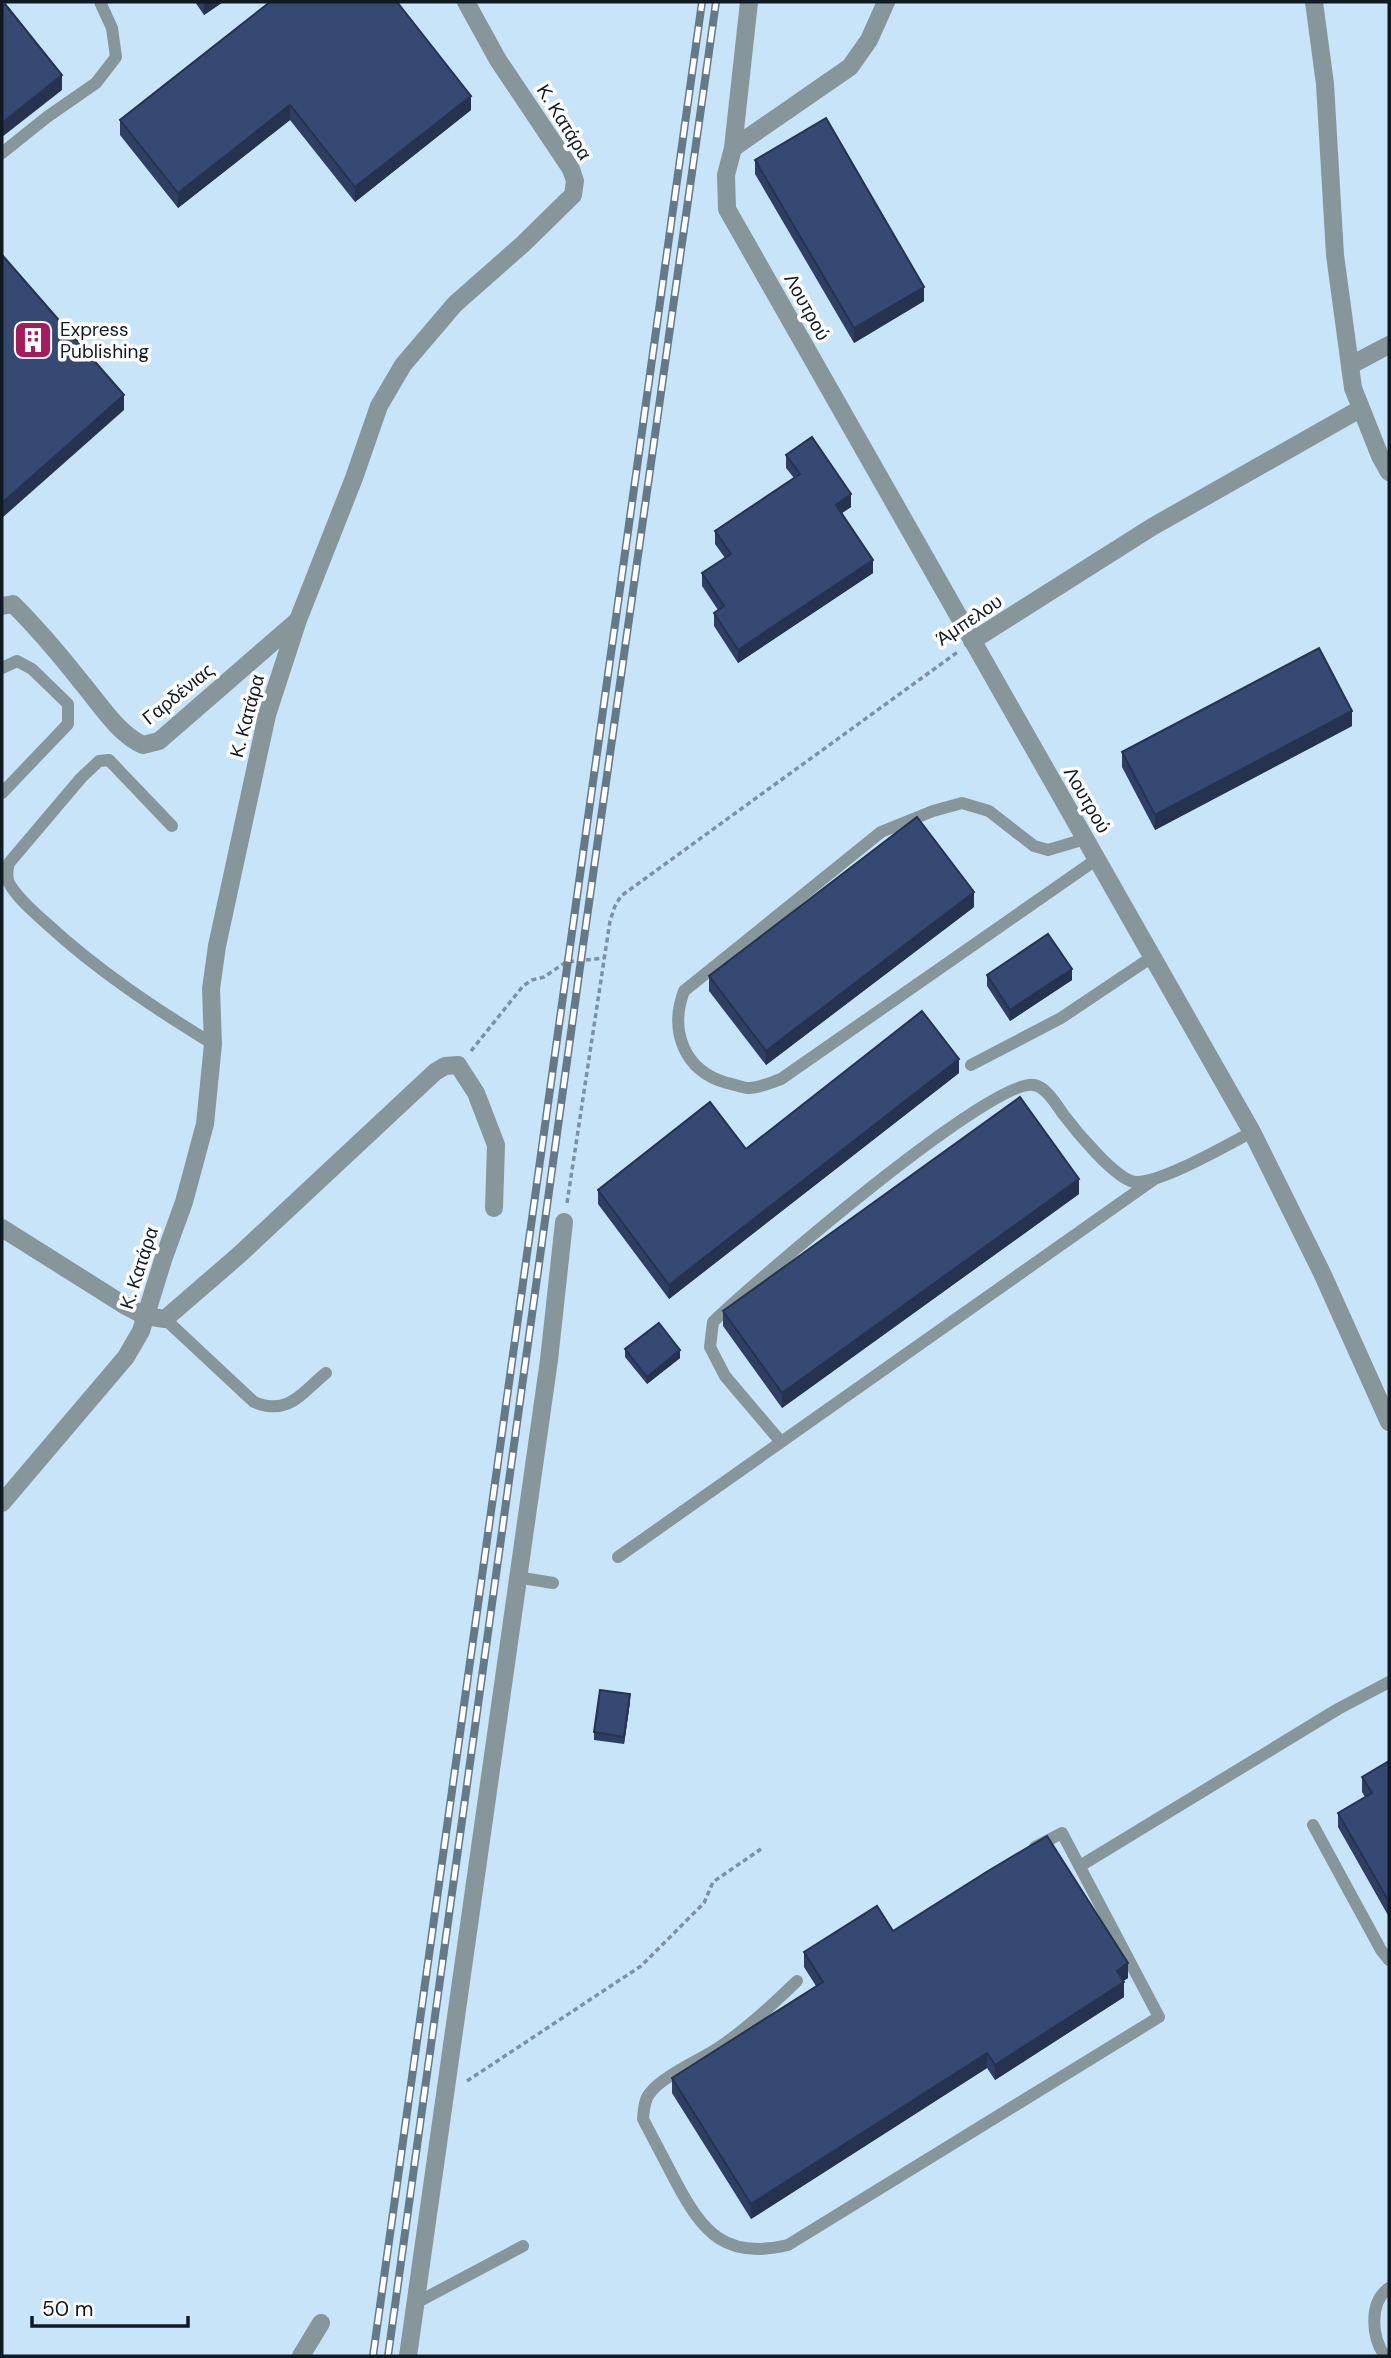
<svg xmlns="http://www.w3.org/2000/svg" width="1391" height="2358" font-family="'DM Sans',sans-serif">
<rect width="100%" height="100%" fill="#c8e4f9"/>
<g fill="none" stroke-linecap="round" stroke-linejoin="round">
<!-- path -->
<g stroke="#7c91a1" stroke-width="3.5" stroke-dasharray="5 3.5" stroke-linecap="butt">
<path d="M 471,1051 L 523,986 L 532,980 L 544,977 L 566,962 L 604,958"/>
<path d="M 567,1203 L 610,921 L 615,906 L 621,896 L 959,651"/>
<path d="M 467,2081 L 641,1966 L 704,1903 L 713,1882 L 761,1849"/>
</g>
<!-- lane -->
<g stroke="#87969b" stroke-width="12">
<path d="M 2,153 L 47,117 L 96,83 L 116,57 L 112,28 L 100,2"/>
<path d="M 2,668 L 17,661 L 32,669 L 68,704 L 68,724 L 2,793"/>
<path d="M 172,826 L 109,760 L 99,761 L 81,778 L 9,863 C 7,870 6,876 9,883 C 17,898 34,912 46,923 C 97,970 154,1008 213,1044"/>
<path d="M 1085,839 L 1048,850 L 1034,846 L 989,811 L 962,803 L 933,811 L 881,832 L 684,991 C 669,1031 684,1071 727,1083 C 734,1084 743,1088 749,1088 C 759,1088 772,1082 781,1079 L 1097,859"/>
<path d="M 971,1065 L 1061,1018 L 1152,957"/>
<path d="M 165,1319 L 254,1402 C 289,1416 300,1394 326,1373"/>
<path d="M 781,1442 L 725,1376 L 710,1347 L 713,1322 C 752,1284 992,1077 1034,1085 C 1046,1087 1056,1104 1063,1114 C 1075,1130 1116,1180 1135,1182 C 1160,1184 1227,1145 1252,1132"/>
<path d="M 618,1557 L 1153,1180"/>
<path d="M 517,1577 L 553,1583"/>
<path d="M 1313,1825 L 1381,1950 L 1389,1960"/>
<path d="M 1080,1866 L 1338,1709 L 1389,1682"/>
<path d="M 797,1981 C 772,2005 747,2029 718,2048 C 700,2060 661,2077 650,2093 C 644,2100 644,2110 643,2119 C 654,2140 665,2161 676,2182 C 703,2233 726,2260 788,2245 L 1159,2017 L 1062,1833 L 1035,1847"/>
<path d="M 416,2303 L 523,2246"/>
<path d="M 1385,2356 C 1372,2338 1368,2303 1389,2288"/>
</g>
<!-- street -->
<g stroke="#87969b" stroke-width="18">
<path d="M 749,2 L 733,148 L 726,175 L 727,209 L 1252,1132 L 1322,1273 L 1389,1422"/>
<path d="M 1314,2 L 1325,84 L 1335,255 L 1353,388 L 1380,456 L 1389,472"/>
<path d="M 733,148 L 850,67 L 869,40 L 886,2"/>
<path d="M 1351,365 L 1389,345"/>
<path d="M 2,606 L 13,604 C 38,629 60,655 82,683 C 100,704 118,734 143,745 L 159,741 L 296,622"/>
<path d="M 972,641 L 1152,527 L 1360,409"/>
<path d="M 2,1228 L 124,1305 L 145,1316 L 165,1319 L 239,1255 L 435,1072 L 445,1066 L 458,1065 L 476,1093 L 496,1145 L 494,1208"/>
<path d="M 2,1503 L 126,1357 L 141,1331 L 163,1260 L 184,1202 L 205,1124 L 213,1044 L 211,989 L 217,946 L 267,715 L 298,620 L 354,478 L 379,406 L 403,365 L 455,304 L 523,244 L 573,195 L 575,181 L 571,169 L 498,60 L 466,2"/>
<path d="M 301,2356 L 321,2323"/>
<path d="M 408,2356 L 549,1360 L 564,1222"/>
</g>
<!-- rail casing -->
<g stroke="#667987" stroke-width="8">
<g id="rail">
<path d="M 373,2356 L 702,2"/>
<path d="M 388,2356 L 581,960 L 716,2"/>
</g>
</g>
<!-- rail -->
<use href="#rail" stroke="#fff" stroke-width="5" stroke-dasharray="16" stroke-linecap="butt"/>
</g>
<!-- wall -->
<g fill="#2e3f63">
<path d="M 195,2 L 223,2 L 204,15 Z"/>
<path d="M 270,2 L 471,110 L 355,202 L 290,120 L 178,208 L 120,135 L 120,120 Z"/>
<path d="M 755,160 L 924,301 L 854,343 L 755,174 Z"/>
<path d="M 786,455 L 851,507 L 842,513 L 873,573 L 738,663 L 714,626 L 714,613 L 718,610 L 702,586 L 702,573 L 725,558 L 715,544 L 715,531 L 794,478 L 786,468 Z"/>
<path d="M 1352,726 L 1155,830 L 1122,767 L 1122,752 Z"/>
<path d="M 974,907 L 766,1065 L 709,991 L 709,976 Z"/>
<path d="M 987,975 L 1072,980 L 1010,1021 L 987,986 Z"/>
<path d="M 959,1073 L 669,1299 L 598,1204 L 598,1190 L 746,1149 Z"/>
<path d="M 1079,1194 L 782,1408 L 723,1326 L 723,1311 Z"/>
<path d="M 625,1349 L 680,1358 L 647,1384 L 625,1357 Z"/>
<path d="M 630,1702 L 624,1744 L 594,1740 L 594,1732 Z"/>
<path d="M 1389,1761 L 1389,1917 L 1338,1827 L 1338,1813 L 1365,1797 L 1362,1792 L 1362,1777 Z"/>
<path d="M 893,1931 L 1128,1978 L 1123,1981 L 1124,1997 L 995,2080 L 987,2068 L 751,2219 L 672,2093 L 672,2078 L 816,1986 L 804,1967 L 804,1952 Z"/>
</g>
<!-- shaded-wall -->
<g fill="#253350">
<path d="M 204,2 L 223,2 L 204,15 Z"/>
<path d="M 62,75 L 62,90 L 2,137 L 2,123 Z"/>
<path d="M 471,96 L 471,110 L 355,202 L 355,187 Z"/>
<path d="M 290,105 L 290,120 L 178,208 L 178,193 Z"/>
<path d="M 924,287 L 924,301 L 854,343 L 854,328 Z"/>
<path d="M 124,395 L 124,410 L 2,518 L 2,503 Z"/>
<path d="M 851,494 L 851,507 L 836,517 L 836,505 Z"/>
<path d="M 873,560 L 873,573 L 738,663 L 738,650 Z"/>
<path d="M 1352,711 L 1352,726 L 1155,830 L 1155,815 Z"/>
<path d="M 974,892 L 974,907 L 766,1065 L 766,1051 Z"/>
<path d="M 1072,969 L 1072,980 L 1010,1021 L 1010,1010 Z"/>
<path d="M 959,1059 L 959,1073 L 669,1299 L 669,1285 Z"/>
<path d="M 1079,1179 L 1079,1194 L 782,1408 L 782,1393 Z"/>
<path d="M 680,1350 L 680,1358 L 647,1384 L 647,1377 Z"/>
<path d="M 630,1694 L 630,1702 L 624,1744 L 624,1737 Z"/>
<path d="M 1128,1963 L 1128,1978 L 1117,1985 L 1117,1971 Z"/>
<path d="M 1124,1982 L 1124,1997 L 995,2080 L 995,2065 Z"/>
<path d="M 987,2053 L 987,2068 L 751,2219 L 751,2204 Z"/>
</g>
<!-- building -->
<g fill="#354973" stroke="#253350" stroke-width="2">
<path d="M 270,2 L 397,2 L 471,96 L 355,187 L 290,105 L 178,193 L 120,120 Z"/>
<path d="M 5,4 L 62,75 L 2,123 L 2,6 Z"/>
<path d="M 826,118 L 924,287 L 854,328 L 755,160 Z"/>
<path d="M 3,256 L 124,395 L 2,503 L 2,257 Z"/>
<path d="M 812,437 L 851,494 L 836,505 L 873,560 L 738,650 L 714,613 L 724,606 L 702,573 L 731,554 L 715,531 L 800,474 L 786,455 Z"/>
<path d="M 1319,648 L 1352,711 L 1155,815 L 1122,752 Z"/>
<path d="M 917,817 L 974,892 L 766,1051 L 709,976 Z"/>
<path d="M 1048,934 L 1072,969 L 1010,1010 L 987,975 Z"/>
<path d="M 922,1011 L 959,1059 L 669,1285 L 598,1190 L 710,1102 L 746,1149 Z"/>
<path d="M 1020,1097 L 1079,1179 L 782,1393 L 723,1311 Z"/>
<path d="M 659,1323 L 680,1350 L 647,1377 L 625,1349 Z"/>
<path d="M 600,1690 L 630,1694 L 624,1737 L 594,1732 Z"/>
<path d="M 1389,1761 L 1389,1902 L 1338,1813 L 1372,1793 L 1362,1777 Z"/>
<path d="M 1047,1836 L 1128,1963 L 1117,1971 L 1124,1982 L 995,2065 L 987,2053 L 751,2204 L 672,2078 L 823,1982 L 804,1952 L 877,1906 L 893,1931 L 988,1871 Z"/>
</g>
<!-- icons -->
<defs>
<g id="building-square" transform="scale(2.0125)"><rect x="-9" y="-9" width="18" height="18" rx="4" fill="#a61a5e" stroke="#fff"/><path d="M-4-6H4V6H1V3H-1V6H-4ZM-2.5-4.3h1.7v1.8h-1.7ZM.8-4.3h1.7v1.8H.8ZM-2.5-1h1.7V.8h-1.7ZM.8-1h1.7V.8H.8Z" fill="#fff"/></g>
</defs>
<g fill-rule="evenodd">
<use href="#building-square" x="33" y="340"/>
</g>
<g text-anchor="middle" dominant-baseline="central" stroke-width="7" stroke-linejoin="round" paint-order="stroke">
<!-- street labels -->
<g font-size="19" fill="#101a22" stroke="#fff">
<text transform="translate(564 122) rotate(58)">Κ. Κατάρα</text>
<text transform="translate(807 307) rotate(61)">Λουτρού</text>
<text transform="translate(969 620) rotate(-34)">Άμπελου</text>
<text transform="translate(178 694) rotate(-39)">Γαρδένιας</text>
<text transform="translate(247 716) rotate(-75)">Κ. Κατάρα</text>
<text transform="translate(1087 800) rotate(60)">Λουτρού</text>
<text transform="translate(139 1268) rotate(-72)">Κ. Κατάρα</text>
</g>
<!-- poi labels -->
<g font-size="19" fill="#101a22" stroke="#fff" text-anchor="start">
<text x="60" y="329">Express<tspan x="60" dy="22">Publishing</tspan></text>
</g>
</g>
<!-- border -->
<rect width="1391" height="2358" fill="none" stroke="#101a22" stroke-width="7"/>
<!-- scale -->
<path d="M32 2316v10h156v-10" fill="none" stroke="#101a22" stroke-width="3.5"/>
<text x="42" y="2316" font-size="21" fill="#101a22" stroke="#ffffff" stroke-width="5" paint-order="stroke">50 m</text>
</svg>
